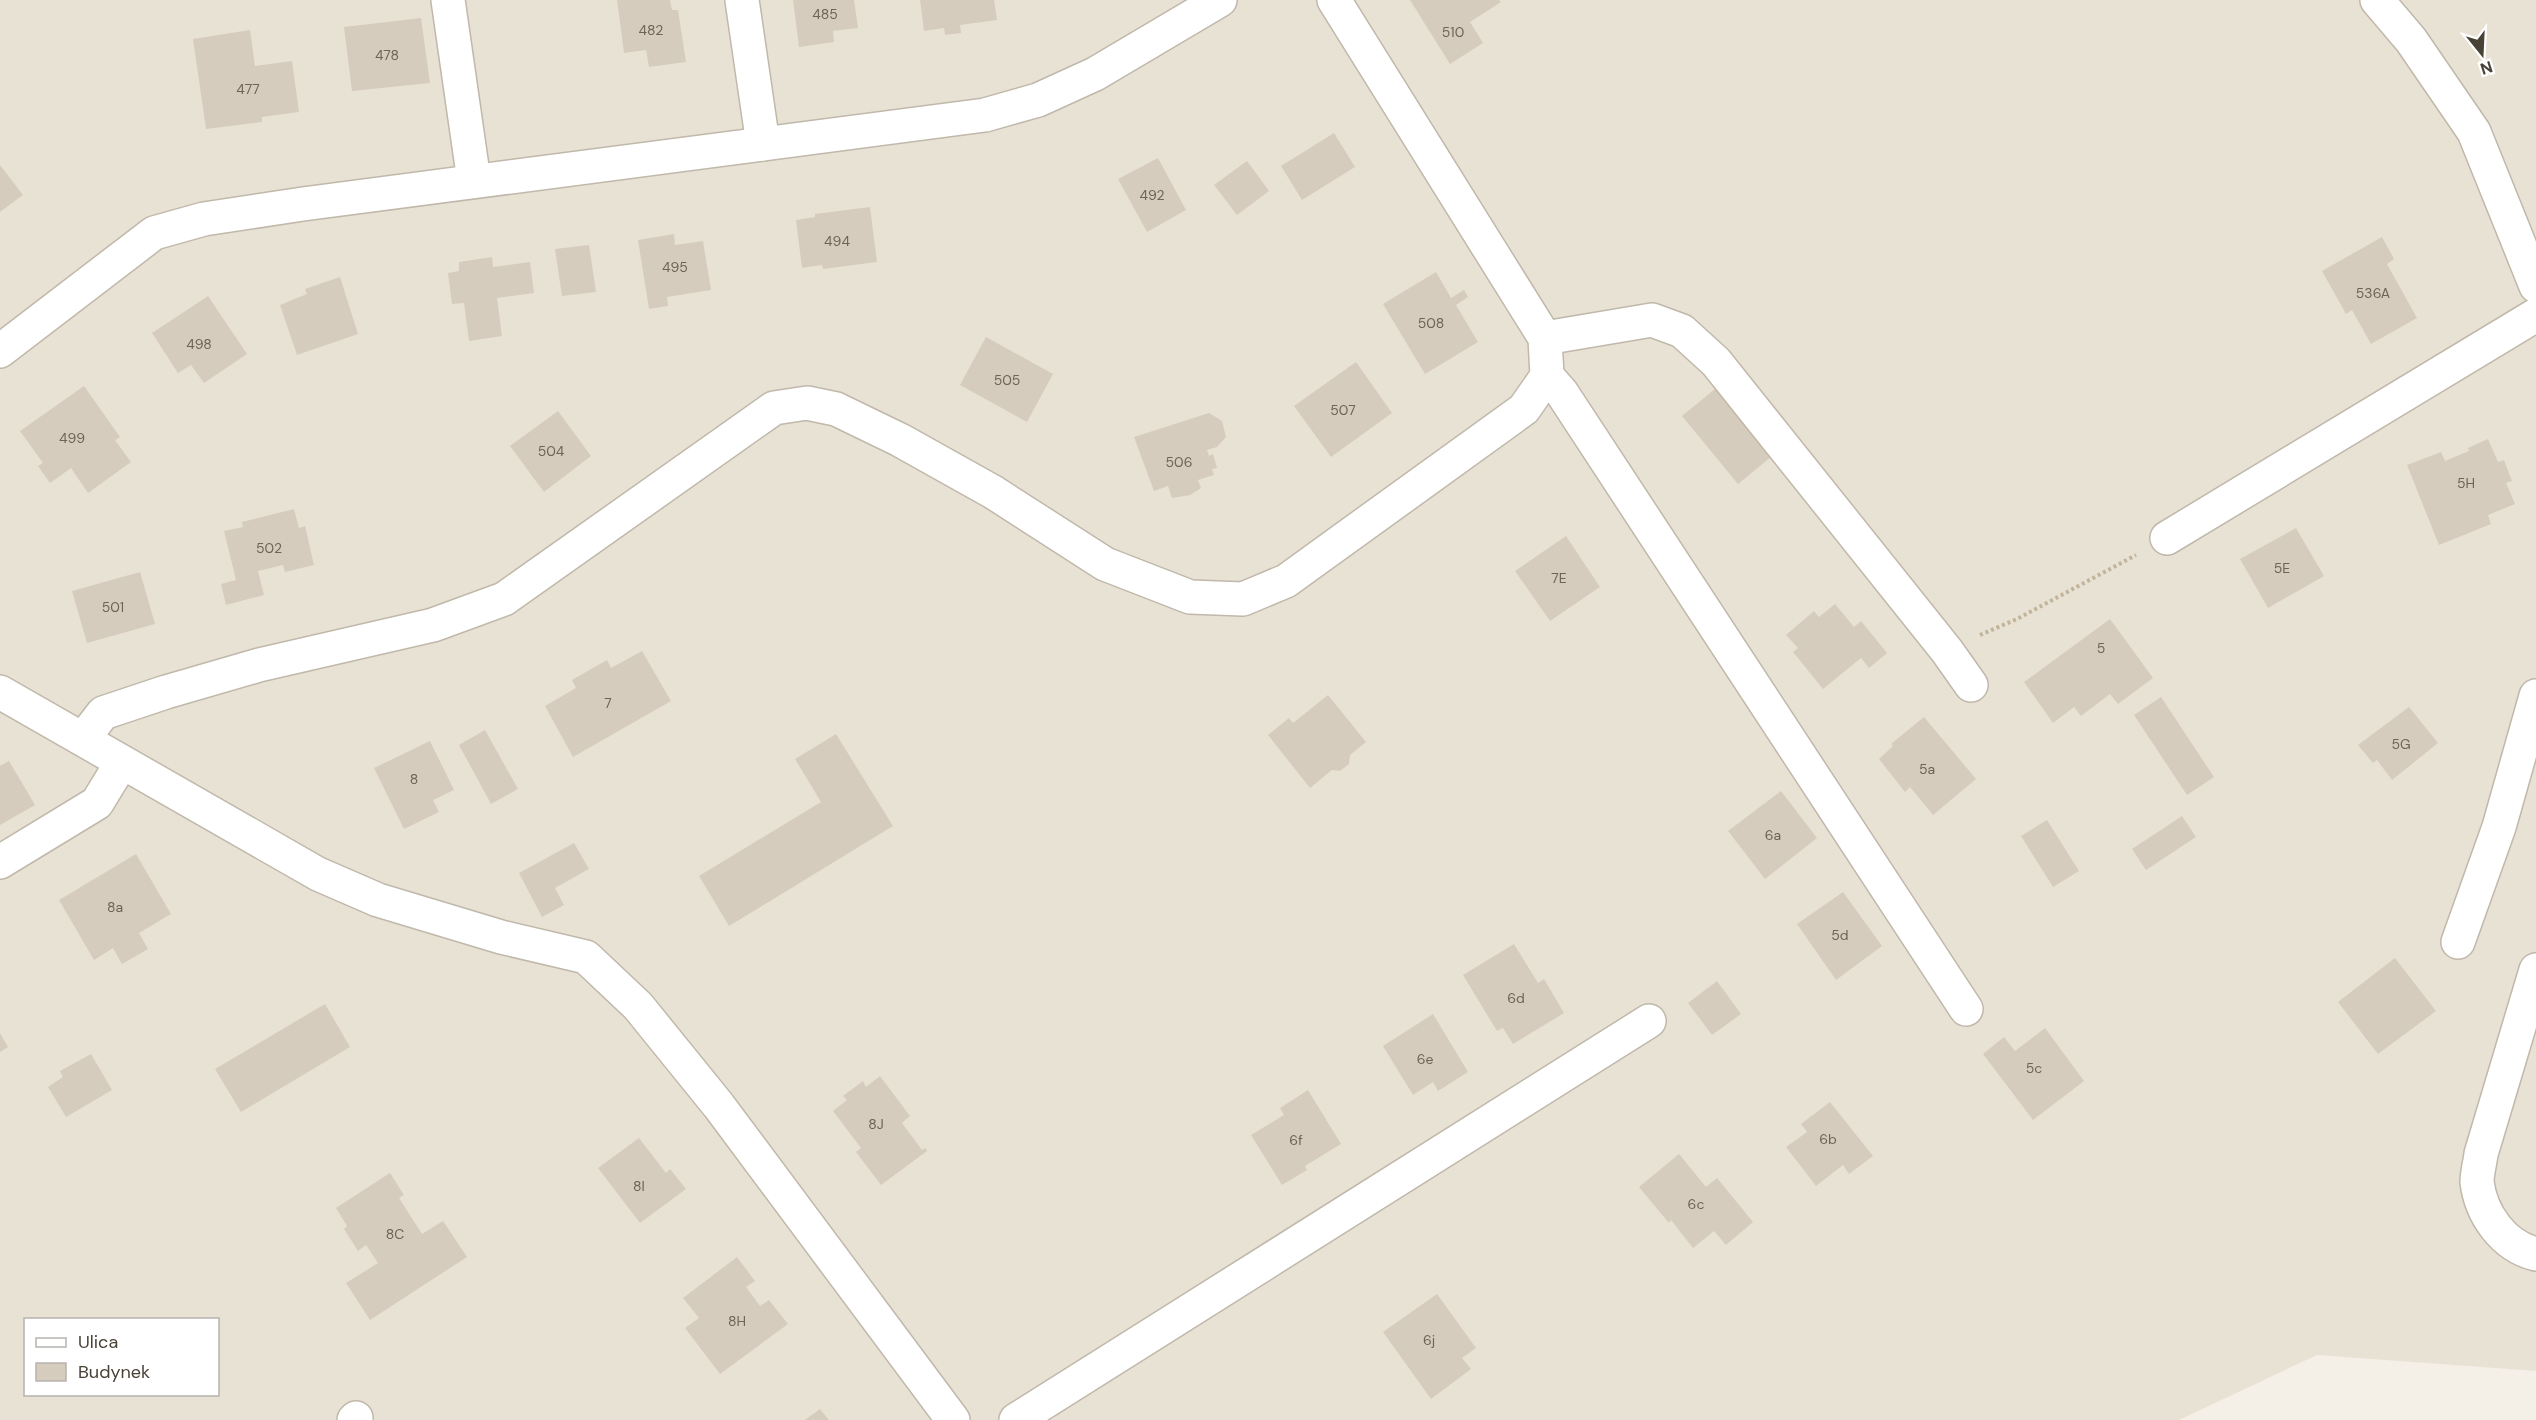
<svg xmlns="http://www.w3.org/2000/svg" width="2536" height="1420" font-family="'DM Sans',sans-serif">
<rect width="100%" height="100%" fill="#f4f0e8"/>
<!-- residential -->
<path fill="#e8e2d5" fill-rule="evenodd" d="M 0,0 L 2536,0 L 2536,1371 L 2317,1355 L 2179,1420 L 0,1420 ZM 26,1320 L 218,1320 L 218,1394 L 26,1394 Z"/>
<!-- building -->
<g fill="#d6ccbd">
<path d="M 617,0 L 670,0 L 672,10 L 678,10 L 686,62 L 649,67 L 646,50 L 624,53 Z"/>
<path d="M 793,0 L 854,0 L 858,28 L 833,31 L 834,42 L 799,47 Z"/>
<path d="M 920,0 L 994,0 L 997,20 L 960,25 L 961,33 L 945,35 L 944,28 L 924,31 Z"/>
<path d="M 1410,0 L 1499,0 L 1501,2 L 1470,22 L 1483,43 L 1450,64 Z"/>
<path d="M 421,18 L 430,83 L 352,91 L 344,27 Z"/>
<path d="M 250,30 L 255,66 L 292,61 L 299,112 L 262,117 L 262,122 L 206,129 L 193,39 Z"/>
<path d="M 1334,133 L 1355,167 L 1302,200 L 1281,166 Z"/>
<path d="M 1158,158 L 1186,210 L 1147,232 L 1118,179 Z"/>
<path d="M 1247,161 L 1269,191 L 1237,215 L 1214,185 Z"/>
<path d="M 0,165 L 23,195 L 0,212 Z"/>
<path d="M 870,207 L 877,262 L 823,269 L 822,265 L 802,268 L 796,220 L 815,217 L 815,214 Z"/>
<path d="M 674,234 L 675,245 L 703,241 L 711,290 L 667,297 L 668,306 L 649,309 L 638,240 Z"/>
<path d="M 2382,237 L 2394,259 L 2387,264 L 2417,318 L 2371,344 L 2352,310 L 2346,314 L 2322,271 Z"/>
<path d="M 589,245 L 596,292 L 562,296 L 555,249 Z"/>
<path d="M 492,257 L 493,267 L 530,262 L 534,293 L 497,298 L 502,336 L 469,341 L 464,303 L 452,304 L 448,273 L 459,271 L 459,262 Z"/>
<path d="M 1436,272 L 1451,298 L 1464,290 L 1468,297 L 1456,305 L 1478,342 L 1425,374 L 1383,304 Z"/>
<path d="M 340,277 L 358,334 L 297,355 L 280,305 L 307,294 L 305,289 Z"/>
<path d="M 208,296 L 247,354 L 204,383 L 191,365 L 178,373 L 152,333 Z"/>
<path d="M 986,337 L 1053,374 L 1027,422 L 960,385 Z"/>
<path d="M 1356,362 L 1392,413 L 1331,457 L 1294,406 Z"/>
<path d="M 1721,384 L 1777,452 L 1738,484 L 1682,416 Z"/>
<path d="M 84,386 L 120,437 L 115,440 L 131,462 L 88,493 L 71,468 L 50,483 L 38,466 L 43,463 L 20,431 Z"/>
<path d="M 558,411 L 591,456 L 544,492 L 510,446 Z"/>
<path d="M 1209,413 L 1222,421 L 1226,437 L 1217,447 L 1207,450 L 1209,456 L 1213,454 L 1217,468 L 1212,469 L 1214,475 L 1198,480 L 1201,488 L 1190,495 L 1172,498 L 1168,486 L 1154,491 L 1134,437 Z"/>
<path d="M 2488,439 L 2498,462 L 2504,460 L 2512,481 L 2506,483 L 2515,504 L 2488,515 L 2491,524 L 2439,545 L 2407,465 L 2441,452 L 2445,461 L 2469,451 L 2468,448 Z"/>
<path d="M 294,509 L 299,528 L 305,526 L 314,565 L 285,572 L 283,565 L 258,571 L 264,595 L 226,605 L 221,584 L 236,580 L 224,531 L 243,527 L 242,522 Z"/>
<path d="M 2296,528 L 2324,576 L 2268,608 L 2240,559 Z"/>
<path d="M 1566,536 L 1600,587 L 1550,621 L 1515,571 Z"/>
<path d="M 140,572 L 155,624 L 87,643 L 72,591 Z"/>
<path d="M 1835,604 L 1854,627 L 1861,621 L 1887,653 L 1869,668 L 1861,658 L 1823,689 L 1793,652 L 1798,648 L 1786,635 L 1814,611 L 1819,617 Z"/>
<path d="M 2110,619 L 2153,678 L 2118,704 L 2110,694 L 2081,716 L 2074,707 L 2053,723 L 2024,682 Z"/>
<path d="M 642,651 L 671,701 L 573,757 L 545,706 L 576,688 L 572,680 L 607,660 L 611,668 Z"/>
<path d="M 1328,695 L 1366,742 L 1350,755 L 1349,764 L 1340,771 L 1332,770 L 1310,788 L 1268,735 L 1289,718 L 1293,723 Z"/>
<path d="M 2161,697 L 2214,777 L 2187,795 L 2134,715 Z"/>
<path d="M 2409,707 L 2438,743 L 2392,780 L 2377,760 L 2373,763 L 2358,745 Z"/>
<path d="M 1924,717 L 1976,779 L 1933,815 L 1910,787 L 1905,792 L 1879,759 L 1893,746 L 1891,744 Z"/>
<path d="M 485,730 L 518,789 L 491,804 L 459,745 Z"/>
<path d="M 836,734 L 893,826 L 729,926 L 699,876 L 821,802 L 795,759 Z"/>
<path d="M 430,741 L 454,790 L 433,800 L 439,812 L 404,829 L 374,768 Z"/>
<path d="M 9,761 L 35,805 L 0,825 L 0,766 Z"/>
<path d="M 1781,791 L 1817,838 L 1765,879 L 1728,831 Z"/>
<path d="M 2182,816 L 2196,837 L 2146,870 L 2132,849 Z"/>
<path d="M 2047,820 L 2079,871 L 2053,887 L 2021,836 Z"/>
<path d="M 574,843 L 589,869 L 555,888 L 564,905 L 542,917 L 519,873 Z"/>
<path d="M 136,854 L 171,914 L 139,933 L 148,949 L 122,964 L 113,948 L 94,960 L 59,900 Z"/>
<path d="M 1843,892 L 1882,946 L 1836,980 L 1797,924 Z"/>
<path d="M 1514,944 L 1538,983 L 1544,979 L 1564,1013 L 1513,1044 L 1503,1028 L 1497,1031 L 1463,975 Z"/>
<path d="M 2395,958 L 2436,1011 L 2378,1054 L 2338,1002 Z"/>
<path d="M 1717,981 L 1741,1014 L 1712,1035 L 1688,1003 Z"/>
<path d="M 325,1004 L 350,1047 L 241,1112 L 215,1069 Z"/>
<path d="M 1433,1014 L 1468,1072 L 1438,1091 L 1433,1082 L 1413,1095 L 1383,1046 Z"/>
<path d="M 2045,1028 L 2084,1081 L 2033,1120 L 1983,1054 L 2004,1037 L 2015,1051 Z"/>
<path d="M 0,1033 L 8,1047 L 0,1052 Z"/>
<path d="M 91,1054 L 112,1090 L 66,1117 L 48,1087 L 63,1077 L 60,1071 Z"/>
<path d="M 880,1076 L 910,1116 L 902,1123 L 922,1150 L 925,1148 L 927,1151 L 881,1185 L 856,1152 L 861,1148 L 833,1111 L 847,1100 L 843,1096 L 863,1081 L 866,1087 Z"/>
<path d="M 1308,1090 L 1341,1144 L 1305,1166 L 1307,1170 L 1282,1185 L 1251,1135 L 1284,1115 L 1280,1108 Z"/>
<path d="M 1830,1102 L 1873,1156 L 1849,1174 L 1843,1165 L 1816,1186 L 1786,1147 L 1807,1132 L 1801,1124 Z"/>
<path d="M 639,1138 L 666,1173 L 670,1169 L 686,1189 L 640,1223 L 598,1168 Z"/>
<path d="M 1679,1154 L 1706,1187 L 1717,1178 L 1753,1222 L 1726,1245 L 1714,1231 L 1693,1248 L 1671,1220 L 1669,1223 L 1639,1187 Z"/>
<path d="M 390,1173 L 404,1195 L 399,1198 L 422,1234 L 443,1221 L 467,1257 L 370,1320 L 346,1283 L 378,1263 L 366,1245 L 358,1251 L 344,1229 L 347,1226 L 336,1208 Z"/>
<path d="M 737,1257 L 755,1281 L 746,1287 L 760,1306 L 769,1300 L 788,1324 L 720,1374 L 685,1328 L 699,1318 L 683,1298 Z"/>
<path d="M 1437,1294 L 1476,1348 L 1462,1358 L 1471,1369 L 1431,1399 L 1383,1332 Z"/>
<path d="M 820,1409 L 829,1420 L 805,1420 Z"/>
</g>
<g fill="none" stroke-linecap="round" stroke-linejoin="round">
<!-- minor casing -->
<g stroke="#c0b8aa" stroke-width="36">
<g id="minor">
<path d="M 448,0 L 474,181"/>
<path d="M 742,0 L 763,144"/>
<path d="M 2377,0 L 2411,40 L 2474,132 L 2536,286"/>
<path d="M 1545,338 L 1652,320 L 1682,331 L 1716,362 L 1947,651 L 1971,685"/>
<path d="M 0,351 L 154,233 L 204,219 L 303,204 L 985,115 L 1038,100 L 1095,74 L 1220,0"/>
<path d="M 1547,376 L 1562,393 L 1966,1009"/>
<path d="M 2167,538 L 2536,315"/>
<path d="M 0,692 L 318,874 L 378,900 L 501,937 L 586,957 L 638,1006 L 719,1106 L 953,1420"/>
<path d="M 83,739 L 103,713 L 166,692 L 259,665 L 433,625 L 504,599 L 774,408 L 807,403 L 836,409 L 900,440 L 993,492 L 1105,564 L 1190,597 L 1243,599 L 1286,581 L 1524,409 L 1547,376 L 1545,338 L 1334,0"/>
<path d="M 0,862 L 97,803 L 122,762"/>
<path d="M 2458,942 L 2499,827 L 2536,696"/>
<path d="M 2536,970 L 2481,1154 C 2480,1163 2477,1173 2477,1182 C 2481,1214 2503,1246 2536,1254"/>
<path d="M 354,1420 L 356,1418"/>
<path d="M 1016,1420 L 1649,1021"/>
</g>
</g>
<!-- path -->
<path stroke="#c2b49b" stroke-width="4" stroke-dasharray="3 3" stroke-linecap="butt" d="M 1980,635 L 2017,619 L 2136,555"/>
<!-- minor -->
<use href="#minor" stroke="#fff" stroke-width="33"/>
</g>
<g text-anchor="middle" dominant-baseline="central" stroke-width="4.5" stroke-linejoin="round" paint-order="stroke">
<!-- number labels -->
<g font-size="14" fill="#6c6458">
<text x="825" y="14">485</text>
<text x="651" y="30">482</text>
<text x="1453" y="32">510</text>
<text x="387" y="55">478</text>
<text x="248" y="89">477</text>
<text x="1152" y="195">492</text>
<text x="837" y="241">494</text>
<text x="675" y="267">495</text>
<text x="2373" y="293">536A</text>
<text x="1431" y="323">508</text>
<text x="199" y="344">498</text>
<text x="1007" y="380">505</text>
<text x="1343" y="410">507</text>
<text x="72" y="438">499</text>
<text x="551" y="451">504</text>
<text x="1179" y="462">506</text>
<text x="2466" y="483">5H</text>
<text x="269" y="548">502</text>
<text x="2282" y="568">5E</text>
<text x="1559" y="578">7E</text>
<text x="113" y="607">501</text>
<text x="2101" y="648">5</text>
<text x="608" y="703">7</text>
<text x="2401" y="744">5G</text>
<text x="1927" y="769">5a</text>
<text x="414" y="779">8</text>
<text x="1773" y="835">6a</text>
<text x="115" y="907">8a</text>
<text x="1840" y="935">5d</text>
<text x="1516" y="998">6d</text>
<text x="1425" y="1059">6e</text>
<text x="2034" y="1068">5c</text>
<text x="876" y="1124">8J</text>
<text x="1828" y="1139">6b</text>
<text x="1296" y="1140">6f</text>
<text x="639" y="1186">8I</text>
<text x="1696" y="1204">6c</text>
<text x="395" y="1234">8C</text>
<text x="737" y="1321">8H</text>
<text x="1429" y="1340">6j</text>
</g>
</g>
<!-- legend -->
<rect x="24" y="1318" width="195" height="78" fill="#ffffff" stroke="#b6b3af" stroke-width="1.5"/>
<rect x="36" y="1338" width="30" height="9" fill="#ffffff" stroke="#b6b3af" stroke-width="1.5"/>
<text x="78" y="1348" font-size="18" fill="#484136">Ulica</text>
<rect x="36" y="1363" width="30" height="18" fill="#d6ccbd" stroke="#b6b3af" stroke-width="1.5"/>
<text x="78" y="1378" font-size="18" fill="#484136">Budynek</text>
<!-- north arrow -->
<g transform="translate(2482 54) rotate(162)" stroke="#ffffff" stroke-width="4.5" paint-order="stroke">
<path d="M0-4.5L10 22L0 15L-10 22Z" fill="#484136"/>
<text y="-9" font-size="16" font-weight="bold" text-anchor="middle" fill="#484136">N</text>
</g>
</svg>
